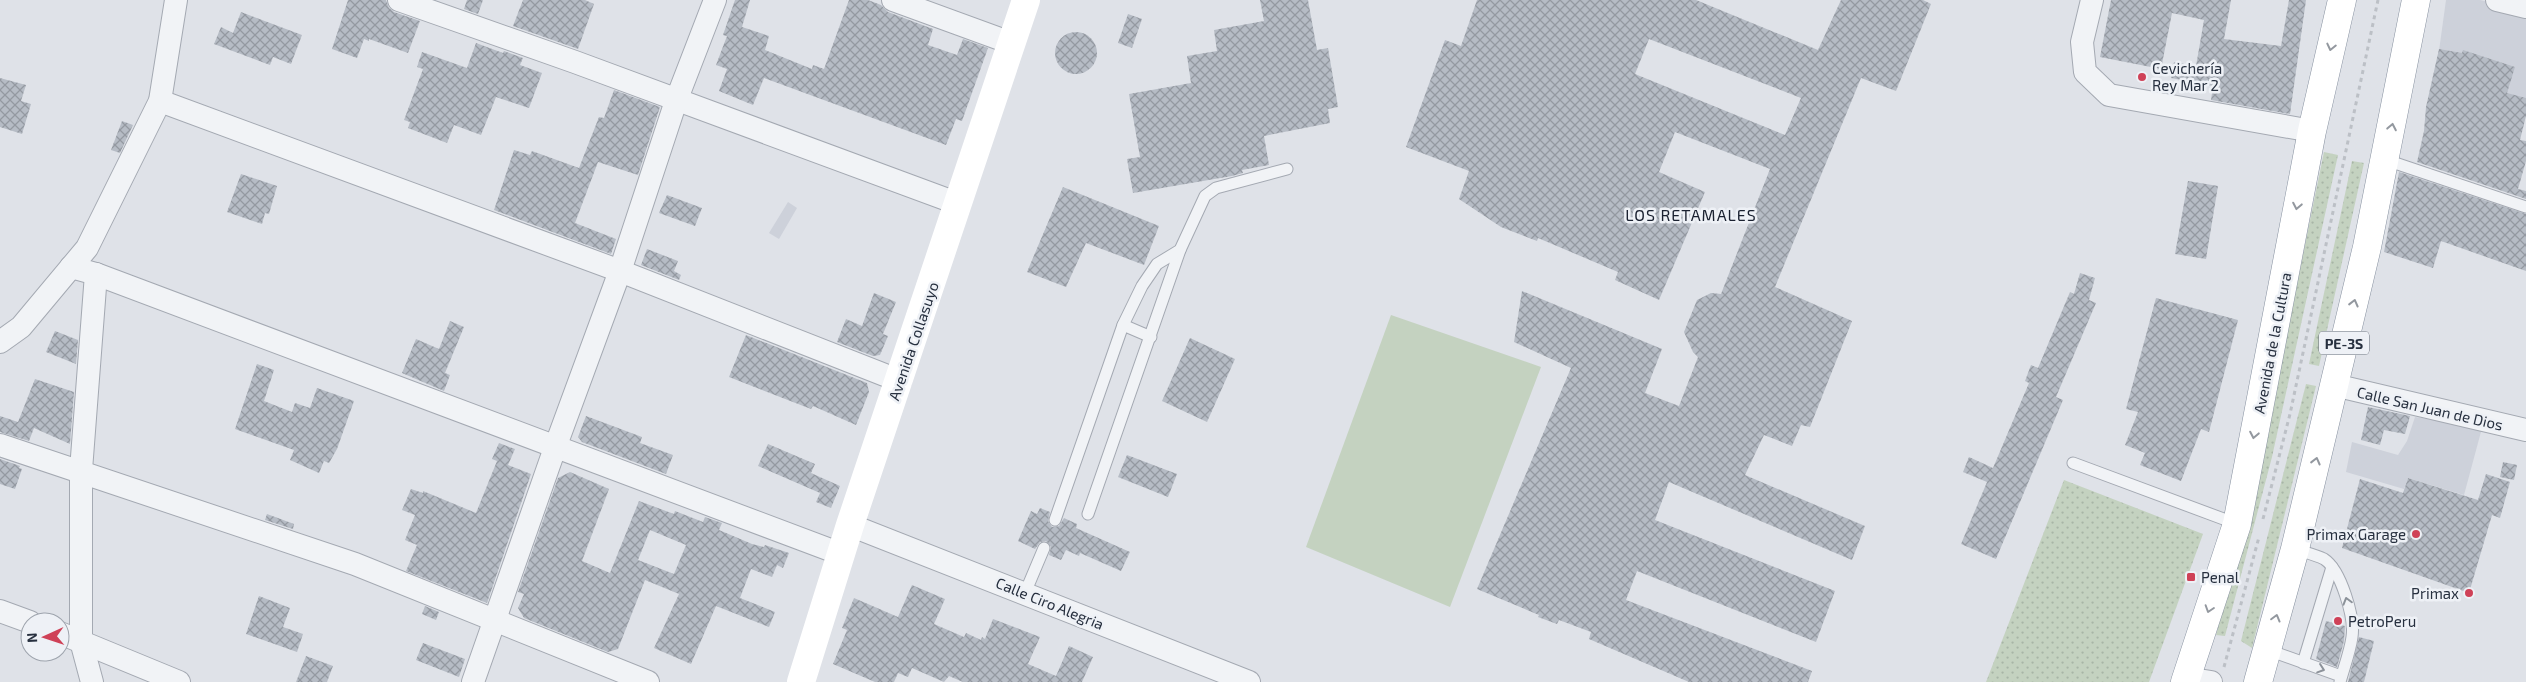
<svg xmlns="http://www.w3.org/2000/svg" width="2526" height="682" font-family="'Exo 2',sans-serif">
<defs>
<pattern id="grass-dots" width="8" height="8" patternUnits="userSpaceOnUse" patternTransform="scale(1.25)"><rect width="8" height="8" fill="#c4d2c0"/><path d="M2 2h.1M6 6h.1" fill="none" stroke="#a8b5a6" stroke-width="1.8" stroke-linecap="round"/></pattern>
<pattern id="building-cross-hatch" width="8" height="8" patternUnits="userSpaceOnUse" patternTransform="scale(1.25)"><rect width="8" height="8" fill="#b6bcc5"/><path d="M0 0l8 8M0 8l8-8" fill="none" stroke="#9499a1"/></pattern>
</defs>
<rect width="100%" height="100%" fill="#dfe2e8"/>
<!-- built -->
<g fill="#cdd1da">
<path d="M 2446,0 L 2480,0 L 2526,11 L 2526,112 L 2434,87 Z"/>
<path d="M 788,202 L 797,208 L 779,239 L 769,233 Z"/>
<path d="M 2415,417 L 2482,428 L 2464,495 L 2408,478 L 2404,489 L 2346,472 L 2352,442 L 2398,455 L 2407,441 Z"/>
</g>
<!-- grass -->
<g fill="url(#grass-dots)">
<path d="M 2324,152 L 2338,155 L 2272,457 L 2225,636 L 2216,635 L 2262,455 Z"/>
<path d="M 2352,161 L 2364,163 L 2319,366 L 2309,364 Z"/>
<path d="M 2306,384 L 2316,386 L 2252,648 L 2241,641 Z"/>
<path d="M 2064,480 L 2203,534 L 2149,682 L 1986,682 Z"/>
</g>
<!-- garden -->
<path fill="#c4d2c0" d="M 1391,315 L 1541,367 L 1450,607 L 1306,547 Z"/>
<!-- building -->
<g fill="url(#building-cross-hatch)" fill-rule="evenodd">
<path d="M 348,0 L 386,0 L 389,8 L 394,12 L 420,21 L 408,53 L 369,39 L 369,41 L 364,39 L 357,58 L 332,49 Z"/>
<path d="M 467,0 L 483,0 L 478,14 L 464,9 Z"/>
<path d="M 523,0 L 585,0 L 594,4 L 578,49 L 513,26 Z"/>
<path d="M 735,0 L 750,0 L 742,27 L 769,36 L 765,50 L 812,69 L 813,65 L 824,69 L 849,0 L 868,0 L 881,5 L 888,12 L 933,29 L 928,45 L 957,55 L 963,39 L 988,48 L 962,121 L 956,119 L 946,145 L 764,78 L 753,105 L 719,91 L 727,69 L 716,65 L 727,36 L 723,35 Z"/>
<path d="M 1260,0 L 1308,0 L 1317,50 L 1328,48 L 1338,107 L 1328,109 L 1330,123 L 1264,136 L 1269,165 L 1242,170 L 1243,173 L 1232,176 L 1133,193 L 1127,159 L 1140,157 L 1129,94 L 1191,83 L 1187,56 L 1217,51 L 1214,30 L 1264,21 Z"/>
<path d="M 1477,0 L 1696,0 L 1818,50 L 1841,0 L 1923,0 L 1931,4 L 1896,91 L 1861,78 L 1775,287 L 1852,321 L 1810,427 L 1801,425 L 1792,446 L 1764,435 L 1745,475 L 1865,526 L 1852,560 L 1669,482 L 1655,520 L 1835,591 L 1816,642 L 1637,571 L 1626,600 L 1812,671 L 1808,682 L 1689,682 L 1589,639 L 1591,632 L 1559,620 L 1557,624 L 1538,617 L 1539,615 L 1477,589 L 1571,368 L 1514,342 L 1522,291 L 1662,349 L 1645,393 L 1679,406 L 1698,357 L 1693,352 L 1684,332 L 1697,300 L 1711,293 L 1721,294 L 1770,169 L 1675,132 L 1659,172 L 1705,192 L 1659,300 L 1615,280 L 1618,272 L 1538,238 L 1537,241 L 1501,227 L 1459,199 L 1469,171 L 1406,147 L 1445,40 L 1461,46 ZM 1649,39 L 1801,98 L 1785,135 L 1635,74 Z"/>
<path d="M 2111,0 L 2231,0 L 2224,39 L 2281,46 L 2289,0 L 2306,0 L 2290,114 L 2211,100 L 2213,86 L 2171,78 L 2174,62 L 2196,66 L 2204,20 L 2172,13 L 2161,69 L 2100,57 Z"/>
<path d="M 241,12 L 302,35 L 291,64 L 273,57 L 270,65 L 214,44 L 221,27 L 233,33 Z"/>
<path d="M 1128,14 L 1142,19 L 1132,48 L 1118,43 Z"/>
<circle cx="1076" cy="53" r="21"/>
<path d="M 476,43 L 503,53 L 504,51 L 523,58 L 520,65 L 542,73 L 529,108 L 496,97 L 481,135 L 454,125 L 447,143 L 408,128 L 410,122 L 404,120 L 423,69 L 417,67 L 422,52 L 467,68 Z"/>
<path d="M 2439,49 L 2462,53 L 2463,50 L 2515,67 L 2507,93 L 2526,98 L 2526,116 L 2520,140 L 2526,141 L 2526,161 L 2518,189 L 2526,191 L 2526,199 L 2417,162 L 2424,131 L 2426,107 Z"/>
<path d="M 0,78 L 26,85 L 21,101 L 31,104 L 22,134 L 0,127 Z"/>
<path d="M 614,90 L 660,107 L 638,175 L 598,162 L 575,223 L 616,239 L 611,254 L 494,210 L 514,150 L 530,155 L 532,151 L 579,168 L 599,117 L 604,118 Z"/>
<path d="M 122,121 L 133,125 L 120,153 L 111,150 Z"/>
<path d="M 2399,172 L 2526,214 L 2526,271 L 2441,241 L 2433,268 L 2384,252 Z"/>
<path d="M 241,174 L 277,186 L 269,214 L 265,213 L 262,224 L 227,212 Z"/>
<path d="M 2188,181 L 2218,186 L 2206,259 L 2175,254 Z"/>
<path d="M 1063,187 L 1159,226 L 1144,265 L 1086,243 L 1066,287 L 1027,272 Z"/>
<path d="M 667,195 L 702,208 L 695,226 L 659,213 Z"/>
<path d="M 647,249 L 678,261 L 674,271 L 681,275 L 679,280 L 641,265 Z"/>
<path d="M 2080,273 L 2095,278 L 2089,300 L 2096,303 L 2056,397 L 2063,400 L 1996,559 L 1961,544 L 1987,482 L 1963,472 L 1969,457 L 1993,468 L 2029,383 L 2025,381 L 2031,365 L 2038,368 L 2070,292 L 2074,294 Z"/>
<path d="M 874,293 L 896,302 L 883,334 L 888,336 L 880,355 L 873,356 L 837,342 L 846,319 L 862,326 Z"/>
<path d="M 2156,298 L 2238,320 L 2209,432 L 2201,429 L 2181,481 L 2140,465 L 2145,453 L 2125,445 L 2138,412 L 2126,409 Z"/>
<path d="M 450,321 L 464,327 L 445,373 L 450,375 L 444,391 L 402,373 L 416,339 L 439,349 Z"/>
<path d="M 55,331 L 78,340 L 76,364 L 46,352 Z"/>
<path d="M 746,335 L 867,383 L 869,392 L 856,425 L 813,406 L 811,409 L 729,377 Z"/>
<path d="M 1190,338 L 1235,359 L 1207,422 L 1162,401 Z"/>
<path d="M 257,364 L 274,370 L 264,401 L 292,412 L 295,403 L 310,408 L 317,388 L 354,401 L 337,449 L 329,463 L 324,461 L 319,473 L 290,460 L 294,450 L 235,429 Z"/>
<path d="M 35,379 L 74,392 L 70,444 L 34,428 L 29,441 L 0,432 L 0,416 L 18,422 Z"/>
<path d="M 2368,407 L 2410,416 L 2405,434 L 2384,430 L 2380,445 L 2361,440 Z"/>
<path d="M 586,416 L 642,437 L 640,443 L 673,455 L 666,474 L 582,442 L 578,437 Z"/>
<path d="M 499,443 L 515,449 L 508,465 L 531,474 L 487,603 L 406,571 L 417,545 L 405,540 L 415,515 L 402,510 L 411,489 L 423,493 L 423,491 L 476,513 L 497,461 L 492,459 Z"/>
<path d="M 768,444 L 815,464 L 811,473 L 840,486 L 831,508 L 816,502 L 820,493 L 758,466 Z"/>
<path d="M 1127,455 L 1177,474 L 1168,497 L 1118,477 Z"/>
<path d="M 0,459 L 20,466 L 19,468 L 22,469 L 15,489 L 0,484 Z"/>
<path d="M 2503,462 L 2517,465 L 2514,480 L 2500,477 Z"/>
<path d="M 570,472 L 609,489 L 582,561 L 610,573 L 639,501 L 674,514 L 675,511 L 703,522 L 705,517 L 722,523 L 719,530 L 752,544 L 764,547 L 765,545 L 789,553 L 783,568 L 777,565 L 772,577 L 751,569 L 740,598 L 775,612 L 769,627 L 716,606 L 691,664 L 654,648 L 679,594 L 645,580 L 618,649 L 608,652 L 524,618 L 518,608 L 524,594 L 518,592 L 558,478 ZM 650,530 L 686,545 L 674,574 L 638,560 Z"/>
<path d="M 2486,474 L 2510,482 L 2500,518 L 2492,515 L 2469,593 L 2342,548 L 2360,479 L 2403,493 L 2408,478 L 2478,500 Z"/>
<path d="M 1040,508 L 1050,512 L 1048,521 L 1052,527 L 1059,526 L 1064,518 L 1077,524 L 1076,528 L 1130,552 L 1121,571 L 1080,553 L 1079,556 L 1066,550 L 1061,560 L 1049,555 L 1051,547 L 1046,541 L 1040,542 L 1035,549 L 1018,541 L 1031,511 L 1037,514 Z"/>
<path d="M 267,514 L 294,524 L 293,529 L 265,520 Z"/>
<path d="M 912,585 L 945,599 L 934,624 L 964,637 L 966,633 L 981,640 L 982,637 L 985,639 L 993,619 L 1040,637 L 1028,664 L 1056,676 L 1069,646 L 1093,657 L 1082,682 L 963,682 L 949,676 L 944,682 L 912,668 L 908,677 L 898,673 L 894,682 L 875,682 L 833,664 L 847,630 L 842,628 L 854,598 L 898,617 Z"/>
<path d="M 259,596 L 290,608 L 283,627 L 303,634 L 297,652 L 246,634 Z"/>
<path d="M 425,606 L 439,612 L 436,620 L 422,614 Z"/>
<path d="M 2326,621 L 2345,626 L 2344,641 L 2337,667 L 2316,659 Z"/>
<path d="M 2359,637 L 2374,641 L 2364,682 L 2348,682 Z"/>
<path d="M 423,643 L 465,659 L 459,677 L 416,660 Z"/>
<path d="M 306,656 L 333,666 L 327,682 L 296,682 Z"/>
</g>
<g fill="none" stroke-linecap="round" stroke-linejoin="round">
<!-- lane casing -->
<g stroke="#a4a9b2" stroke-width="13">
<g id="lane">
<path d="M 2386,160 L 2526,207"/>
<path d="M 1123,325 L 1151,337"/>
<path d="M 2073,463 L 2237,524"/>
<path d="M 1088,514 L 1180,250"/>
<path d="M 1055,520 L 1123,325 L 1142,286 L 1157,264 L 1180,250 L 1205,196 L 1216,188 L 1287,169"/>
<path d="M 2295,549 C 2304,552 2316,555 2324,559 C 2341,570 2355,618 2352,637 C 2350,652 2344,667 2340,682"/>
<path d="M 1025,593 L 1044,548"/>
<path d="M 2268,650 L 2341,676"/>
<path d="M 2303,663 L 2332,567"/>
</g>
</g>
<!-- street casing -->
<g stroke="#a4a9b2" stroke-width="24">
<g id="street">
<path d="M 399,0 L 575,62 L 959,204"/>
<path d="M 893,0 L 1011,43"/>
<path d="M 2092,0 L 2082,42 L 2085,72 L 2109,95 L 2312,131"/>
<path d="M 2497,0 L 2526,7"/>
<path d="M 160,101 L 620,271 L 900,381"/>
<path d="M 71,267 L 96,274 L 841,554"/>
<path d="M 0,342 L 21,327 L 87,248 L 160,101 L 176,0"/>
<path d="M 2334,385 L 2526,430"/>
<path d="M 0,445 L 355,564 L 648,682"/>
<path d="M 850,525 L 1249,682"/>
<path d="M 0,611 L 30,622"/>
<path d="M 60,633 L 179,682"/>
<path d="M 2186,678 L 2211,682"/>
<path d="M 92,682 L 81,641 L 81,470 L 96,274"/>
<path d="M 473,682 L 556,445 L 620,271 L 676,101 L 715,0"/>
</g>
</g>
<!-- highway casing -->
<g stroke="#86909f" stroke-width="29">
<g id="highway">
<path d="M 2185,682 L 2237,524 L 2312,131 L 2342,0"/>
<path d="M 2258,682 L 2295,549 L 2367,247 L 2416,0"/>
</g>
</g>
<!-- path -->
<g stroke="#bcc0c6" stroke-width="3" stroke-dasharray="4 4" stroke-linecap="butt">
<path d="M 2263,519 L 2290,414 L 2378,0"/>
<path d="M 2224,667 L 2259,537"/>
</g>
<!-- lane -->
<use href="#lane" stroke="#f1f3f6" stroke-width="11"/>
<!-- street -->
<use href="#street" stroke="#f1f3f6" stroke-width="22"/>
<!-- secondary -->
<path stroke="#fff" stroke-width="28" d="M 801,682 L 850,525 L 1026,0"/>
<!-- highway -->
<use href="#highway" stroke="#fff" stroke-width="28"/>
</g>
<!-- one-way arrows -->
<defs><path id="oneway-chevron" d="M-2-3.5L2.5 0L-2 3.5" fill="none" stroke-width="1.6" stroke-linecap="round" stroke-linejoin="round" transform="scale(1.25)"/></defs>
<g stroke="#93989f">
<use href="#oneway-chevron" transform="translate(2331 47) rotate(103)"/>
<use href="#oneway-chevron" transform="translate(2392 127) rotate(-79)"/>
<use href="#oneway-chevron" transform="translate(2297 206) rotate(101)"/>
<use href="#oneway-chevron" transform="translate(2354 303) rotate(-76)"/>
<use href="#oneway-chevron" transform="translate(2254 435) rotate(101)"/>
<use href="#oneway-chevron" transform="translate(2316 461) rotate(-76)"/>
<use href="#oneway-chevron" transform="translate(2209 609) rotate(108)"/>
<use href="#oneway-chevron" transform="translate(2276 618) rotate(-75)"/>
</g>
<g stroke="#8c929a">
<use href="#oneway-chevron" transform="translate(2347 601) rotate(-106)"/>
<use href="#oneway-chevron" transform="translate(2321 669) rotate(19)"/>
</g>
<!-- markers -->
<g fill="#cf4157" stroke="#eef1f6" stroke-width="2">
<circle cx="2142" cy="77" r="5"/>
<circle cx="2416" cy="534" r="5"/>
<rect x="2186" y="572" width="10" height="10" rx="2.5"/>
<circle cx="2469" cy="593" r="5"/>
<circle cx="2338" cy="621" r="5"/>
</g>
<g text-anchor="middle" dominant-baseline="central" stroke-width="5" stroke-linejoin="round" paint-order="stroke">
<!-- shield labels -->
<rect fill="#eef1f6" stroke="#636a76" stroke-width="1" x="2319" y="331.5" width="50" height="23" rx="4"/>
<g font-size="14" font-weight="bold" fill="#27303f">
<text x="2344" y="343">PE-3S</text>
</g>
<!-- poi labels -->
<g font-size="15" fill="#27303f" stroke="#eef1f6" text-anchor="start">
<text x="2152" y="68">Cevichería<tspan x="2152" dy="17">Rey Mar 2</tspan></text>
<text x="2406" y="534" text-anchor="end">Primax Garage</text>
<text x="2201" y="577">Penal</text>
<text x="2459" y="593" text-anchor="end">Primax</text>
<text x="2348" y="621">PetroPeru</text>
</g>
<!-- street labels -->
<g font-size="15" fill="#27303f" stroke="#eef1f6">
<text transform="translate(913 341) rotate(-71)">Avenida Collasuyo</text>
<text transform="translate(2272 343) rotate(-79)">Avenida de la Cultura</text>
<text transform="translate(2430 408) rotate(13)">Calle San Juan de Dios</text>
<text transform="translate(1050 603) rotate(22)">Calle Ciro Alegria</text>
</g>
<!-- neighbourhood labels -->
<g font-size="16" letter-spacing="1" fill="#1a2130" stroke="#eef1f6">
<text x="1691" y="214">LOS RETAMALES</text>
</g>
</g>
<!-- north arrow -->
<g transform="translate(45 637) rotate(267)"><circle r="24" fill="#eef1f6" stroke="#9ea4ad"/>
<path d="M0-4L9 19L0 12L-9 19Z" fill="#cf4157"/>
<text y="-8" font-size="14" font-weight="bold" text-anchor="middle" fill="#27303f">N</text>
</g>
</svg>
